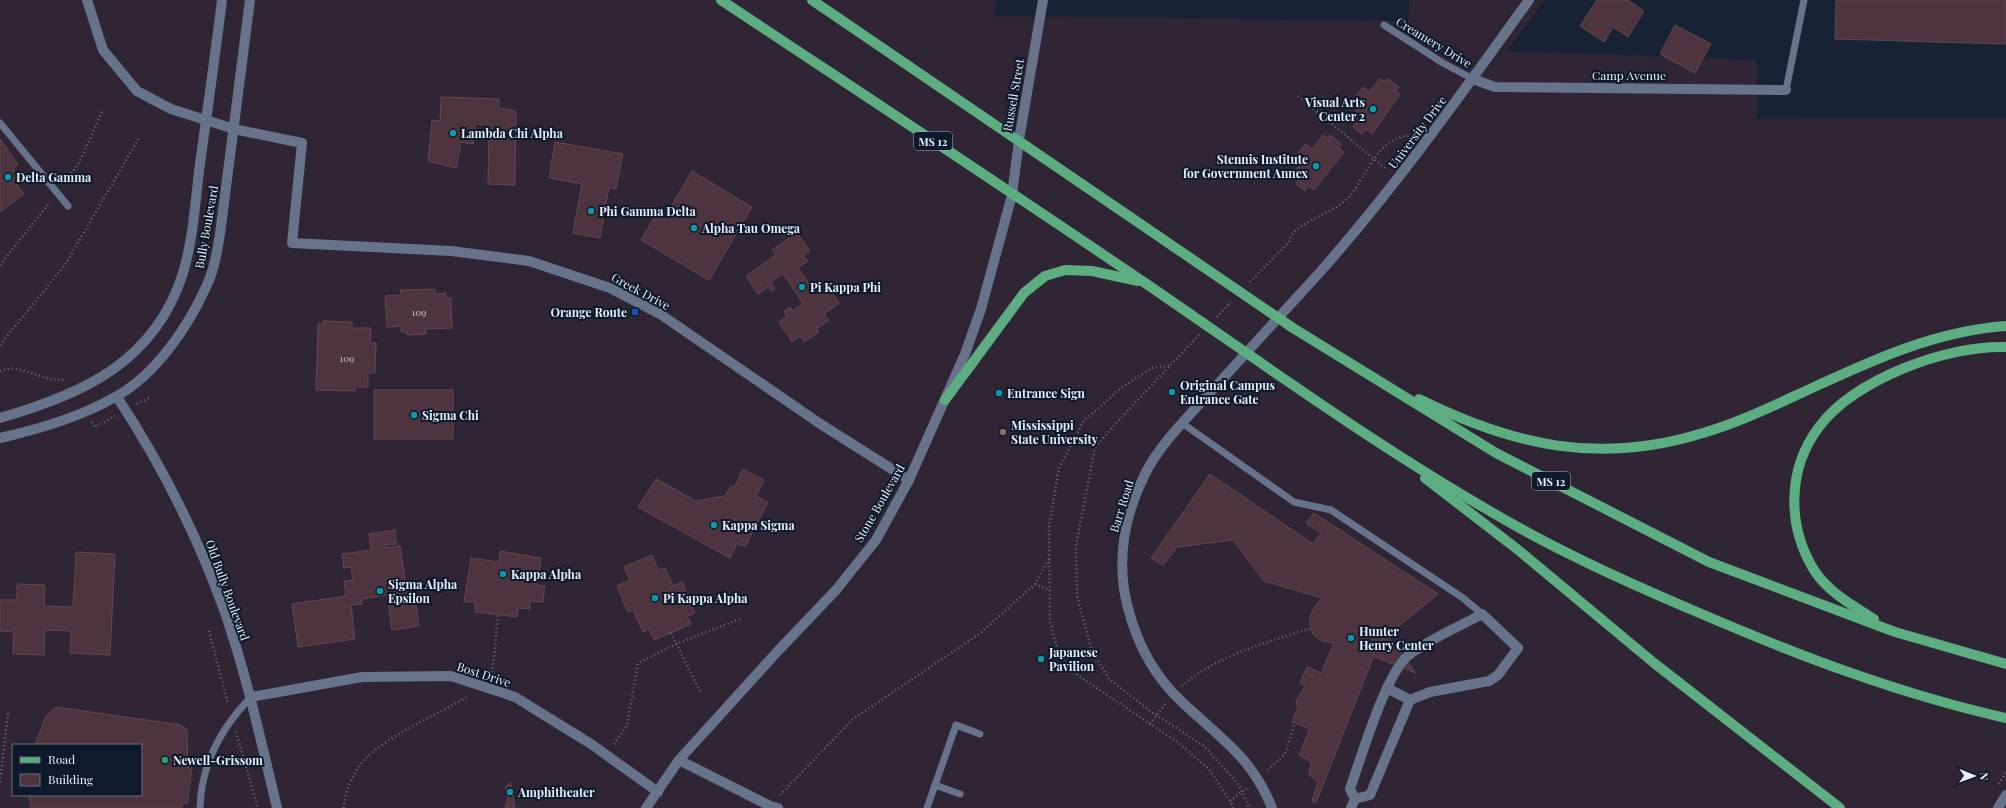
<svg xmlns="http://www.w3.org/2000/svg" width="2006" height="808" font-family="'Playfair Display',serif">
<rect width="100%" height="100%" fill="#182235"/>
<!-- education -->
<path fill="#2f2534" fill-rule="evenodd" d="M 0,0 L 997,0 L 994,16 L 1408,21 L 1409,0 L 1545,0 L 1507,51 L 1757,60 L 1757,119 L 2006,118 L 2006,808 L 0,808 ZM 13,745 L 141,745 L 141,795 L 13,795 Z"/>
<!-- building -->
<g fill="#4d343f" stroke="#614751">
<path d="M 1597,0 L 1628,0 L 1644,11 L 1628,37 L 1613,27 L 1604,42 L 1580,26 Z"/>
<path d="M 1836,0 L 2006,0 L 2006,44 L 1835,39 Z"/>
<path d="M 1675,25 L 1711,44 L 1695,73 L 1660,54 Z"/>
<path d="M 1380,79 L 1385,82 L 1388,79 L 1399,87 L 1396,91 L 1400,94 L 1372,134 L 1366,129 L 1362,134 L 1353,127 L 1357,122 L 1351,117 L 1363,102 L 1356,96 L 1363,87 L 1369,92 Z"/>
<path d="M 441,97 L 499,99 L 499,108 L 516,111 L 515,185 L 488,184 L 489,125 L 475,124 L 473,144 L 461,142 L 456,168 L 428,161 L 432,120 L 440,121 Z"/>
<path d="M 1323,135 L 1328,139 L 1330,135 L 1341,144 L 1338,148 L 1344,152 L 1314,190 L 1308,186 L 1305,191 L 1296,184 L 1299,179 L 1293,174 L 1305,158 L 1298,153 L 1306,144 L 1312,149 Z"/>
<path d="M 0,139 L 18,164 L 13,168 L 18,175 L 13,179 L 24,194 L 0,212 Z"/>
<path d="M 555,142 L 623,154 L 616,189 L 609,187 L 600,238 L 573,233 L 582,184 L 549,178 Z"/>
<path d="M 692,171 L 752,207 L 709,280 L 641,240 L 658,211 L 666,215 Z"/>
<path d="M 797,233 L 810,251 L 803,256 L 808,261 L 798,268 L 813,289 L 824,281 L 839,303 L 824,314 L 829,320 L 816,329 L 819,332 L 804,342 L 800,336 L 792,342 L 779,322 L 787,316 L 784,311 L 790,307 L 792,311 L 803,303 L 783,274 L 771,282 L 775,288 L 771,291 L 768,287 L 758,294 L 746,276 L 776,255 L 772,250 Z"/>
<path d="M 435,289 L 435,294 L 446,293 L 446,298 L 451,298 L 452,328 L 426,329 L 426,334 L 407,335 L 407,332 L 401,332 L 401,326 L 387,327 L 385,296 L 401,295 L 400,290 Z"/>
<path d="M 323,321 L 352,322 L 352,328 L 371,328 L 370,343 L 376,343 L 375,373 L 368,373 L 368,387 L 356,387 L 355,391 L 316,390 L 318,324 L 323,324 Z"/>
<rect x="374" y="390" width="79" height="49"/>
<path d="M 743,469 L 764,480 L 756,496 L 768,502 L 745,547 L 737,543 L 730,558 L 638,507 L 656,479 L 696,501 L 725,496 L 731,486 L 734,488 Z"/>
<path d="M 1210,474 L 1313,544 L 1321,533 L 1306,523 L 1314,513 L 1438,594 L 1379,642 L 1316,803 L 1312,801 L 1318,782 L 1309,774 L 1311,762 L 1299,755 L 1310,729 L 1292,722 L 1298,707 L 1296,702 L 1305,686 L 1300,683 L 1307,667 L 1321,673 L 1334,643 L 1322,641 L 1313,634 L 1309,620 L 1314,607 L 1322,598 L 1264,581 L 1233,540 L 1177,547 L 1163,565 L 1151,558 Z"/>
<path d="M 395,530 L 396,544 L 385,545 L 385,548 L 400,546 L 406,586 L 413,585 L 419,626 L 392,630 L 387,595 L 362,599 L 362,604 L 351,605 L 355,639 L 298,647 L 292,604 L 346,596 L 344,581 L 353,580 L 351,567 L 344,568 L 342,554 L 371,550 L 369,534 Z"/>
<path d="M 500,551 L 541,558 L 537,586 L 545,586 L 543,602 L 530,601 L 530,609 L 518,608 L 517,617 L 475,612 L 475,602 L 464,602 L 471,558 L 499,562 Z"/>
<path d="M 76,552 L 115,554 L 110,655 L 70,653 L 71,631 L 45,630 L 44,655 L 13,654 L 14,632 L 0,631 L 0,600 L 17,600 L 17,584 L 45,585 L 44,606 L 73,607 Z"/>
<path d="M 652,555 L 658,570 L 665,568 L 673,586 L 682,582 L 695,613 L 687,616 L 691,624 L 654,640 L 649,629 L 643,632 L 633,610 L 628,612 L 617,586 L 630,580 L 624,567 Z"/>
<path d="M 1387,635 L 1416,673 L 1373,656 L 1379,642 Z"/>
<path d="M 56,707 L 181,725 L 187,730 L 188,768 L 192,768 L 187,804 L 183,803 L 181,808 L 31,808 L 29,795 L 141,795 L 141,745 L 35,745 L 46,716 Z"/>
<path d="M 511,783 L 515,808 L 505,808 L 508,798 L 505,787 Z"/>
</g>
<g fill="none" stroke-linecap="round" stroke-linejoin="round">
<!-- path -->
<g stroke="#656e7f" stroke-width="2.5" stroke-dasharray="1 3" stroke-linecap="butt">
<path d="M 1298,96 L 1385,168"/>
<path d="M 64,183 L 79,163 L 103,110"/>
<path d="M 0,265 L 50,202"/>
<path d="M 1250,282 L 1289,242 C 1291,223 1334,214 1349,197 C 1367,176 1378,134 1413,136"/>
<path d="M 1217,317 L 1231,302"/>
<path d="M 1199,335 L 1118,421 L 1095,448 L 1076,545 L 1077,596 L 1091,648 L 1108,678 L 1150,711 L 1204,746 L 1239,785 L 1249,808"/>
<path d="M 0,345 L 65,265 L 139,138"/>
<path d="M 1169,366 L 1152,368 L 1121,388 L 1083,422 L 1059,468 L 1049,528 L 1050,621 L 1056,645 L 1070,670 L 1177,742 L 1209,769 L 1230,801 L 1233,808"/>
<path d="M 0,371 C 23,362 43,384 65,379"/>
<path d="M 137,404 L 149,398"/>
<path d="M 92,422 L 95,427 L 115,416"/>
<path d="M 1035,584 L 1049,590"/>
<path d="M 209,631 L 228,704"/>
<path d="M 671,633 L 701,693"/>
<path d="M 490,676 L 493,666 L 498,615"/>
<path d="M 1182,686 C 1217,655 1268,642 1312,628"/>
<path d="M 1150,724 L 1165,704"/>
<path d="M 236,732 L 258,808"/>
<path d="M 614,744 L 627,725 L 638,663 L 676,644 L 740,619"/>
<path d="M 1268,770 L 1285,754 L 1294,725"/>
<path d="M 0,782 L 8,712"/>
<path d="M 1999,784 L 2006,772"/>
<path d="M 780,795 L 853,719 L 978,635 L 1035,584 L 1049,559"/>
<path d="M 1230,801 L 1247,788"/>
<path d="M 344,808 C 345,791 354,770 366,758 C 389,735 440,713 469,696"/>
</g>
<!-- lane -->
<g stroke="#66738a" stroke-width="7">
<path d="M 1384,25 L 1443,63 L 1473,79"/>
<path d="M 1786,90 L 1804,0"/>
<path d="M 0,123 L 68,206"/>
<path d="M 1182,423 L 1294,502 L 1331,510 L 1463,598 L 1482,614"/>
<path d="M 935,785 L 960,794"/>
<path d="M 200,808 C 201,764 221,728 251,697"/>
<path d="M 927,808 L 956,725 L 980,734"/>
</g>
<!-- street -->
<g stroke="#66738a" stroke-width="10">
<path d="M 87,0 L 103,50 L 137,91 L 171,109 L 234,129 L 302,143 L 292,243 L 451,251 L 529,261 L 610,288 L 660,314 L 819,423 L 909,480"/>
<path d="M 1473,79 L 1495,87 L 1786,90"/>
<path d="M 117,397 C 160,462 196,533 223,607 C 246,672 261,741 277,808"/>
<path d="M 1387,688 L 1410,700"/>
<path d="M 251,697 L 362,677 L 451,676 L 515,697 L 591,744 L 658,792"/>
<path d="M 679,760 L 770,806 L 778,808"/>
<path d="M 1351,808 L 1355,799 L 1350,789 C 1361,758 1386,672 1409,655 C 1429,639 1459,627 1482,614 L 1518,648 L 1498,675 L 1489,681 L 1430,692 L 1410,700 L 1370,795 L 1355,799"/>
</g>
<!-- secondary -->
<g stroke="#66738a" stroke-width="10">
<path d="M 0,418 C 83,394 155,362 183,273 C 193,240 195,205 199,171 C 207,114 215,57 222,0"/>
<path d="M 0,438 C 40,429 81,417 117,396 C 156,374 188,327 206,287 C 214,271 217,252 220,234 L 250,0"/>
<path d="M 646,808 L 679,760 L 776,653 L 836,590 L 876,540 L 909,480 L 965,354 L 981,309 L 1012,195 L 1019,140 L 1043,0"/>
<path d="M 1272,808 C 1252,757 1220,738 1182,702 C 1155,677 1137,643 1128,608 C 1116,563 1124,517 1144,476 C 1157,448 1185,420 1206,397 C 1244,355 1283,313 1321,271 C 1397,185 1462,93 1529,0"/>
<path d="M 1998,808 L 2006,795"/>
</g>
<!-- primary -->
<g stroke="#5cad82" stroke-width="10">
<path d="M 721,0 C 864,95 1007,189 1148,285 C 1259,361 1368,440 1483,507 C 1551,548 1624,581 1697,612 C 1797,655 1899,694 2006,718"/>
<path d="M 812,0 L 1293,328 L 1496,453 L 1709,562 L 1895,632 L 2006,664"/>
<path d="M 1419,399 C 1514,446 1599,465 1703,433 C 1741,422 1777,404 1812,388 C 1875,359 1936,331 2006,326"/>
<path d="M 945,400 L 1024,293 L 1045,276 L 1065,270 L 1092,271 L 1138,281"/>
<path d="M 1425,478 L 1517,549 L 1654,663 L 1840,808"/>
<path d="M 1874,619 C 1853,606 1827,591 1814,570 C 1787,526 1787,469 1819,427 C 1855,379 1947,345 2006,347"/>
</g>
</g>
<!-- markers -->
<g fill="#0f9aa8" stroke="#0e192b" stroke-width="1.5">
<circle cx="1373" cy="109" r="4"/>
<circle cx="453" cy="133" r="4"/>
<circle cx="1316" cy="166" r="4"/>
<circle cx="8" cy="177" r="4"/>
<circle cx="591" cy="211" r="4"/>
<circle cx="694" cy="228" r="4"/>
<circle cx="802" cy="287" r="4"/>
<circle cx="1172" cy="392" r="4"/>
<circle cx="999" cy="393" r="4"/>
<circle cx="414" cy="415" r="4"/>
<circle cx="714" cy="525" r="4"/>
<circle cx="503" cy="574" r="4"/>
<circle cx="380" cy="591" r="4"/>
<circle cx="655" cy="598" r="4"/>
<circle cx="1351" cy="638" r="4"/>
<circle cx="1041" cy="659" r="4"/>
<circle cx="510" cy="792" r="4"/>
</g>
<rect fill="#1a4fb4" stroke="#0e192b" stroke-width="1.5" x="631" y="308" width="8" height="8" rx="2"/>
<circle fill="#8d6e63" stroke="#0e192b" stroke-width="1.5" cx="1003" cy="432" r="4"/>
<circle fill="#2e9e5b" stroke="#0e192b" stroke-width="1.5" cx="165" cy="760" r="4"/>
<g text-anchor="middle" dominant-baseline="central" stroke-width="4" stroke-linejoin="round" paint-order="stroke">
<!-- number labels -->
<g font-size="10" fill="#c0c0cc">
<text x="419" y="312">109</text>
<text x="347" y="358">109</text>
</g>
<!-- shield labels -->
<g fill="#0e192b" stroke="#a5aebd" stroke-width="1">
<rect x="914" y="132" width="38" height="18" rx="3"/>
<rect x="1532" y="472" width="38" height="18" rx="3"/>
</g>
<g font-size="11" font-weight="bold" fill="#e6eefb">
<text x="933" y="141">MS 12</text>
<text x="1551" y="481">MS 12</text>
</g>
<!-- street labels -->
<g font-size="12" fill="#e6eefb" stroke="#0e192b">
<text transform="translate(1434 42) rotate(31)">Creamery Drive</text>
<text x="1629" y="75">Camp Avenue</text>
<text transform="translate(1013 95) rotate(-80)">Russell Street</text>
<text transform="translate(1417 132) rotate(-53)">University Drive</text>
<text transform="translate(206 227) rotate(-80)">Bully Boulevard</text>
<text transform="translate(641 291) rotate(28)">Greek Drive</text>
<text transform="translate(879 503) rotate(-60)">Stone Boulevard</text>
<text transform="translate(1121 506) rotate(-73)">Barr Road</text>
<text transform="translate(228 590) rotate(70)">Old Bully Boulevard</text>
<text transform="translate(484 674) rotate(18)">Bost Drive</text>
</g>
<!-- poi labels -->
<g font-size="12" font-weight="bold" fill="#e6eefb" stroke="#0e192b" text-anchor="start">
<text x="1365" y="102" text-anchor="end">Visual Arts<tspan x="1365" dy="14">Center 2</tspan></text>
<text x="461" y="133">Lambda Chi Alpha</text>
<text x="1308" y="159" text-anchor="end">Stennis Institute<tspan x="1308" dy="14">for Government Annex</tspan></text>
<text x="16" y="177">Delta Gamma</text>
<text x="599" y="211">Phi Gamma Delta</text>
<text x="702" y="228">Alpha Tau Omega</text>
<text x="810" y="287">Pi Kappa Phi</text>
<text x="627" y="312" text-anchor="end">Orange Route</text>
<text x="1180" y="385">Original Campus<tspan x="1180" dy="14">Entrance Gate</tspan></text>
<text x="1007" y="393">Entrance Sign</text>
<text x="422" y="415">Sigma Chi</text>
<text x="1011" y="425">Mississippi<tspan x="1011" dy="14">State University</tspan></text>
<text x="722" y="525">Kappa Sigma</text>
<text x="511" y="574">Kappa Alpha</text>
<text x="388" y="584">Sigma Alpha<tspan x="388" dy="14">Epsilon</tspan></text>
<text x="663" y="598">Pi Kappa Alpha</text>
<text x="1359" y="631">Hunter<tspan x="1359" dy="14">Henry Center</tspan></text>
<text x="1049" y="652">Japanese<tspan x="1049" dy="14">Pavilion</tspan></text>
<text x="173" y="760">Newell-Grissom</text>
<text x="518" y="792">Amphitheater</text>
</g>
</g>
<!-- legend -->
<rect x="12" y="744" width="130" height="52" fill="#0e192b" stroke="#646e7e"/>
<rect x="20" y="757" width="20" height="6" fill="#5cad82" stroke="#646e7e"/>
<text x="48" y="764" font-size="12" fill="#e6eefb">Road</text>
<rect x="20" y="774" width="20" height="12" fill="#4d343f" stroke="#646e7e"/>
<text x="48" y="784" font-size="12" fill="#e6eefb">Building</text>
<!-- north arrow -->
<g transform="translate(1974 776) rotate(91)" stroke="#0e192b" stroke-width="3" paint-order="stroke">
<path d="M0-3L7 15L0 10L-7 15Z" fill="#e6eefb"/>
<text y="-6" font-size="11" font-weight="bold" text-anchor="middle" fill="#e6eefb">N</text>
</g>
</svg>
